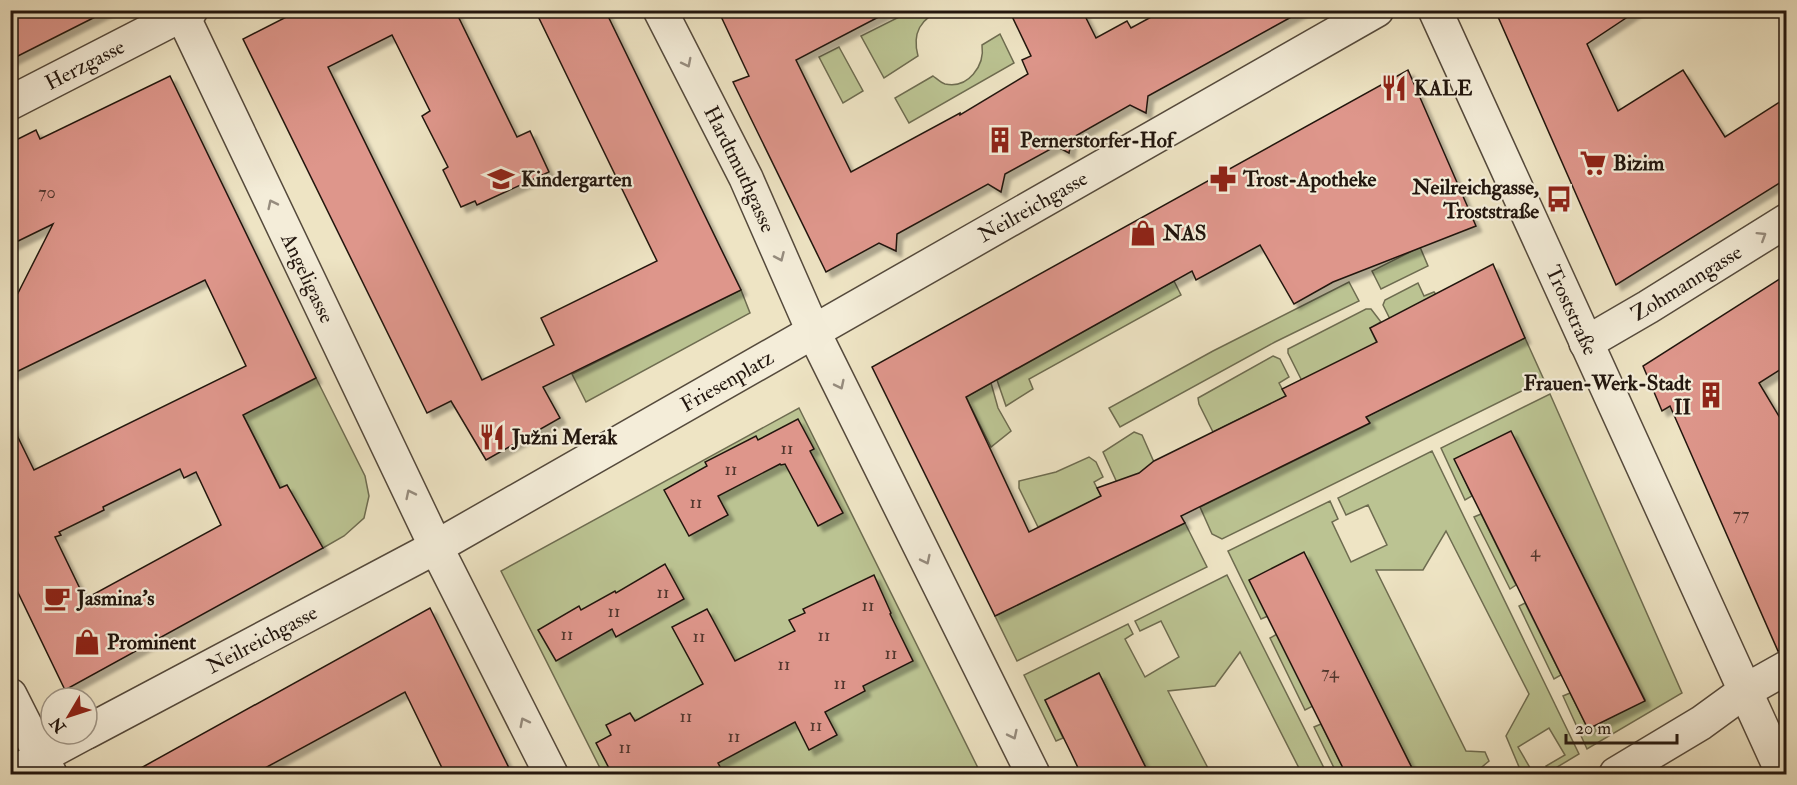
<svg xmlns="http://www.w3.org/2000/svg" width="1797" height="785" font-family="'IM FELL Double Pica',serif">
<defs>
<filter id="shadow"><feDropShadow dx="5.5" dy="5.5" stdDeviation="1.5" flood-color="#0004"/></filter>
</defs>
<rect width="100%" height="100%" fill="#eee4c4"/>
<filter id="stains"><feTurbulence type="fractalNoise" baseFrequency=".00333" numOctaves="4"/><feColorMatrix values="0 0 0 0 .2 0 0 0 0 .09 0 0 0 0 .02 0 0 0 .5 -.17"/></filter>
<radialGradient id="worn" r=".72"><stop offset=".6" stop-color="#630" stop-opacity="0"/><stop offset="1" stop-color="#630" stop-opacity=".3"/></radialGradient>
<!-- green -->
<g fill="#bbc392" stroke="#6e6c50" stroke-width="1.5">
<path d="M 911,11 L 943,11 C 920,17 912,34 918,56 L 884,78 L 861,36 Z"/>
<path d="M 1000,34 L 1014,63 L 909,123 L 895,98 L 933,76 C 936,78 941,83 945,84 C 968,89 985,66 982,45 Z"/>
<path d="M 839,47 L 863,91 L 843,103 L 819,57 Z"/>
<path d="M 1420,247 L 1428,266 L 1381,289 L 1372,271 Z"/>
<path d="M 1174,281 L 1181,295 L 1029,379 L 1033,389 L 1006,406 L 997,380 Z"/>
<path d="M 1349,282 L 1359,301 L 1275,342 L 1120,427 L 1109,408 L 1213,351 Z"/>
<path d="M 1418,283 L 1424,296 L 1434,292 L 1439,298 L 1397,333 L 1383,305 L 1385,300 Z"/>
<path d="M 741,290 L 750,313 L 586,402 L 572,374 Z"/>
<path d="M 1366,309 L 1371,309 L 1381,322 L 1370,328 L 1377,343 L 1305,387 L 1288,353 L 1288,349 Z"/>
<path d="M 1525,338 L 1544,380 L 1222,539 L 1212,534 L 1200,507 L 1369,424 L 1366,417 Z"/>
<path d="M 1273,356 L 1280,359 L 1289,377 L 1279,383 L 1286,396 L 1213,432 L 1199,404 L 1198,398 Z"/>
<path d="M 316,378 L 365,476 L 369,496 L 364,518 L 344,536 L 323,548 L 298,523 L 238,405 L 272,401 Z"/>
<path d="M 991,383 L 998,408 L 1011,431 L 991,447 L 966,397 Z"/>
<path d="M 1550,394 L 1682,693 L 1587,749 L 1563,696 L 1570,693 L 1588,729 L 1645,700 L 1511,432 L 1455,459 L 1472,496 L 1465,500 L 1441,448 Z"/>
<path d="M 799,408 L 981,774 L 603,774 L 501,571 Z"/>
<path d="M 1134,432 L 1142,435 L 1157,469 L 1119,487 L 1103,452 Z"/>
<path d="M 1432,451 L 1579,754 L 1549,772 L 1546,766 L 1565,755 L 1549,728 L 1518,747 L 1533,773 L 1536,771 L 1538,774 L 1522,774 L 1506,736 L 1529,694 L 1446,531 L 1423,570 L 1376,570 L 1466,751 L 1485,752 L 1489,761 L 1482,767 L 1486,774 L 1415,774 L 1304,553 L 1250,580 L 1268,616 L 1261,619 L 1228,551 L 1330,501 L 1338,519 L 1332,522 L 1351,562 L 1387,545 L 1368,505 L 1346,515 L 1338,498 Z"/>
<path d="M 1089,457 L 1096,462 L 1103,477 L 1094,482 L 1101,496 L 1038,527 L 1019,488 L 1019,481 L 1056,472 Z"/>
<path d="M 1481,514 L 1516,585 L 1510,589 L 1474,517 Z"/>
<path d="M 1185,523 L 1207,567 L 1017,661 L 995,616 Z"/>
<path d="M 1227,575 L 1327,774 L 1302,774 L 1240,652 L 1215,686 L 1168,691 L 1211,774 L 1149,774 L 1099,673 L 1045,700 L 1063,738 L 1056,741 L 1024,675 L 1128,624 L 1133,634 L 1125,639 L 1145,677 L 1179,657 L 1161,621 L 1140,631 L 1135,621 Z"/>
<path d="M 1525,603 L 1561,675 L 1554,679 L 1519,606 Z"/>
<path d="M 1277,634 L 1313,706 L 1305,710 L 1270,638 Z"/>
<path d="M 1321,724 L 1346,774 L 1337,774 L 1314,727 Z"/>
</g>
<!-- building -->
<g fill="#de968b" stroke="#22160e" stroke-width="1.5" fill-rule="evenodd" filter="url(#shadow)">
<path d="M 10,10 L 109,10 L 10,60 Z"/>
<path d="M 300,10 L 455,10 L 517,137 L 530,131 L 549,172 L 477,205 L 475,201 L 461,207 L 443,170 L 448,167 L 422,116 L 430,111 L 392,35 L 328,67 L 482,380 L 554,345 L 541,318 L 657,261 L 535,10 L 605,10 L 741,290 L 543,387 L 560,418 L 486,460 L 451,401 L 427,413 L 243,39 Z"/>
<path d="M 718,10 L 892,10 L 796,60 L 851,172 L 960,113 L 960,115 L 1028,74 L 1022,60 L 1031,56 L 1009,10 L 1082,10 L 1096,38 L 1127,21 L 1131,28 L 1164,10 L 1304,10 L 1148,96 L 1146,113 L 1130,105 L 1072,138 L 1069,153 L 1056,146 L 1005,174 L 1001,192 L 988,184 L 897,234 L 896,251 L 879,243 L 826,272 L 733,82 L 749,76 Z"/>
<path d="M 1495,10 L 1638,10 L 1587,44 L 1618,111 L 1683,70 L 1725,137 L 1786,98 L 1786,179 L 1616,285 Z"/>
<path d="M 1408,70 L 1476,226 L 1333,282 L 1294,304 L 1260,245 L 1196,280 L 1192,271 L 966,397 L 1029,532 L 1101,496 L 1097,488 L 1139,473 L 1154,461 L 1286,396 L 1282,389 L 1377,342 L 1370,328 L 1493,264 L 1525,338 L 1366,417 L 1370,423 L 1181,516 L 1185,523 L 995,616 L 872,367 Z"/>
<path d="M 170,76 L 316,378 L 243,415 L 280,488 L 287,485 L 323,548 L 65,690 L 10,576 L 10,421 L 34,470 L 246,366 L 205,280 L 10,375 L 10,314 L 15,299 L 53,224 L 10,245 L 10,143 L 36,130 L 40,139 ZM 180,469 L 184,478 L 196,472 L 221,525 L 85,599 L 55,537 L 61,535 L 59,532 L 104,510 L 103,507 Z"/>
<path d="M 1786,275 L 1786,366 L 1759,383 L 1786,428 L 1786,649 L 1778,651 L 1670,406 L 1662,411 L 1643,366 Z"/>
<path d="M 798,419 L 814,449 L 810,451 L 843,513 L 818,526 L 785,464 L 781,465 L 780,464 L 718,496 L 728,515 L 689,536 L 664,490 L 707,466 L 705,462 L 756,436 L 758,440 Z"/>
<path d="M 1511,431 L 1645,701 L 1588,729 L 1454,459 Z"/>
<path d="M 1304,552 L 1415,774 L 1346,774 L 1249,580 Z"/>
<path d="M 665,564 L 684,599 L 616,637 L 612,629 L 556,661 L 538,630 L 579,606 L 581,610 L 615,591 L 616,593 Z"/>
<path d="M 874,575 L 891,613 L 890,614 L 913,661 L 863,686 L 865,691 L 825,712 L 837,735 L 809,750 L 795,722 L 718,763 L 724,774 L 612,774 L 596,743 L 611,735 L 606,725 L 630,713 L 635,721 L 703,684 L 672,627 L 707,609 L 735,661 L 795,631 L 789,620 L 805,613 L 803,609 Z"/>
<path d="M 430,608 L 512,774 L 445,774 L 405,692 L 254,774 L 130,774 Z"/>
<path d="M 1099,673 L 1149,774 L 1081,774 L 1071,753 L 1045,700 Z"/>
</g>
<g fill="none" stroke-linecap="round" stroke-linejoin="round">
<!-- minor casing -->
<g stroke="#554a3c" stroke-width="36">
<g id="minor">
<path id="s1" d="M 180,10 L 436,547 L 551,774"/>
<path id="s2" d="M 660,10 L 746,178 L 814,333 L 1033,774"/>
<path id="s3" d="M 1435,10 L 1783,774"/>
<path id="s4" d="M 10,103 L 191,10"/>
<path id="s5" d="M 1586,343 L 1648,307 L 1786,221"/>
<path d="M 10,695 L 50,774"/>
<path id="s6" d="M 87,732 L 436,547 L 1377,10"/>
<path d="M 14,774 L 42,756 L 83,734"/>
<path d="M 1616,774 L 1701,723 L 1745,691 L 1786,668"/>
</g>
</g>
<!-- minor -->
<use href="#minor" stroke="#f4edd9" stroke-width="33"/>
</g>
<!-- one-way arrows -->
<defs><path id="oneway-chevron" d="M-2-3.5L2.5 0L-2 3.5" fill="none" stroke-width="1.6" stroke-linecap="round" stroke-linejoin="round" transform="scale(1.5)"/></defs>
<g stroke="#968c7e">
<use href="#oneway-chevron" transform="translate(687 63) rotate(63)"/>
<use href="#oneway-chevron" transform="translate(272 204) rotate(-116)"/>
<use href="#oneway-chevron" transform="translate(1762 236) rotate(-32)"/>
<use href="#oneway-chevron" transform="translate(780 257) rotate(66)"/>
<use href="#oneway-chevron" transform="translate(840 385) rotate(64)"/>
<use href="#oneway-chevron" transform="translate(410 494) rotate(-116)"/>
<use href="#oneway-chevron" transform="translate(926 560) rotate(64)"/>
<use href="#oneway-chevron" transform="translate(524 722) rotate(-117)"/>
<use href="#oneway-chevron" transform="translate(1013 735) rotate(64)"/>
</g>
<!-- icons -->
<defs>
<g id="restaurant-bare" transform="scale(2.07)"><path d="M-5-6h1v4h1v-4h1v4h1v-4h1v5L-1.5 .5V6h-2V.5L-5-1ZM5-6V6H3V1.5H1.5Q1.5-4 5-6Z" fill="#8f2418" stroke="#f4edd9" stroke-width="2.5" paint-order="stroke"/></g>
<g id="building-bare" transform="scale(2.07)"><path d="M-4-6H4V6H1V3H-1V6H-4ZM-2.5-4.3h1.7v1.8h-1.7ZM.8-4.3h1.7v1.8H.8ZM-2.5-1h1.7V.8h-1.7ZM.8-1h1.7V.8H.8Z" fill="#8f2418" stroke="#f4edd9" stroke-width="2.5" paint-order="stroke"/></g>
<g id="supermarket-bare" transform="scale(2.07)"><path d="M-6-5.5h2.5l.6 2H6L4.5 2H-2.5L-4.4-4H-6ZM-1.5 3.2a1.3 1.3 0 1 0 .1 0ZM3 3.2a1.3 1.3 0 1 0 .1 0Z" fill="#8f2418" stroke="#f4edd9" stroke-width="2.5" paint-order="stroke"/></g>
<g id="school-bare" transform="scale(2.07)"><path d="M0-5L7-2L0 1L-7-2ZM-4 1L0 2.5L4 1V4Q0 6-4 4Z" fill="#8f2418" stroke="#f4edd9" stroke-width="2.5" paint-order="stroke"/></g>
<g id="pharmacy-bare" transform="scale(2.07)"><path d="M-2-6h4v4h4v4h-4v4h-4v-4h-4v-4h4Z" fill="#8f2418" stroke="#f4edd9" stroke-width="2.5" paint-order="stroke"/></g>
<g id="bus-bare" transform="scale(2.07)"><path d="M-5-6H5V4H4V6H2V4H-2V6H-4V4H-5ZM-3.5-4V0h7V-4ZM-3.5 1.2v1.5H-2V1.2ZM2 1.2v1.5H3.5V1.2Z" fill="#8f2418" stroke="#f4edd9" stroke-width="2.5" paint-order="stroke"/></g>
<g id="shop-bare" transform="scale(2.07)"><path d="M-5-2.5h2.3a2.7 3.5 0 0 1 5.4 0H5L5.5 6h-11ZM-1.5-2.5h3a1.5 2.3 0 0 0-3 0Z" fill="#8f2418" stroke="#f4edd9" stroke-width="2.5" paint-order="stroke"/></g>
<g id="cafe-bare" transform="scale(2.07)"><path d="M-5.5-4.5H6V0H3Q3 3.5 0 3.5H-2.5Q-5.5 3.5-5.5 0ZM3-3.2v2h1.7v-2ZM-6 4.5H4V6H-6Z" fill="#8f2418" stroke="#f4edd9" stroke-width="2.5" paint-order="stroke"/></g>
</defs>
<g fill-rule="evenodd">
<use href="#restaurant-bare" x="1394" y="88"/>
<use href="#building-bare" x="1000" y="140"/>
<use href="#supermarket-bare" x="1593" y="163"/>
<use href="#school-bare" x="501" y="179"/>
<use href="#pharmacy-bare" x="1223" y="179"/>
<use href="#bus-bare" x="1559" y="199"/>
<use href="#shop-bare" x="1143" y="233"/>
<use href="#building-bare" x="1711" y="395"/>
<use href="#restaurant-bare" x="492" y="437"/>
<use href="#cafe-bare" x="57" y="598"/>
<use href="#shop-bare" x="87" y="642"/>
</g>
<g text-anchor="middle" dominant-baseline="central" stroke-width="4.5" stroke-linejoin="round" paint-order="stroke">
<!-- number labels -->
<g font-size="18" fill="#51362d">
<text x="47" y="192">70</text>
<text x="787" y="448">11</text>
<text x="731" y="469">11</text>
<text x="696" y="502">11</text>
<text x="1741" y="514">77</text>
<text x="1535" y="551">4</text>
<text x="663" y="592">11</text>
<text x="868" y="605">11</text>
<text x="614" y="611">11</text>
<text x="567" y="634">11</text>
<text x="824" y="635">11</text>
<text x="699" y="636">11</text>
<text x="891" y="653">11</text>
<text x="784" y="664">11</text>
<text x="1330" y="672">74</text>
<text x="840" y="683">11</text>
<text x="686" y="716">11</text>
<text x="816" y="725">11</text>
<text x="734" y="736">11</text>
<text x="625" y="747">11</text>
</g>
<!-- street labels -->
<g font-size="21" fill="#22160e" stroke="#f4edd9">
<text stroke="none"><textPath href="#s4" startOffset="84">Herzgasse</textPath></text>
<text stroke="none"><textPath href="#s2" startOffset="178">Hardtmuthgasse</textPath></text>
<text stroke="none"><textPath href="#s6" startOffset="1082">Neilreichgasse</textPath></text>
<text stroke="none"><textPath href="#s1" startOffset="297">Angeligasse</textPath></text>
<text stroke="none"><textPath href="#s5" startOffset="117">Zohmanngasse</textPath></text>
<text stroke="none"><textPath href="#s3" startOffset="330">Troststraße</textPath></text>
<text stroke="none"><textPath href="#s6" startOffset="730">Friesenplatz</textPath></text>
<text stroke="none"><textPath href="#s6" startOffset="198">Neilreichgasse</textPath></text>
</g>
<!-- poi labels -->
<g font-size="21" font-weight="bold" fill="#22160e" stroke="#f4edd9" text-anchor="start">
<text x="1414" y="88">KALE</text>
<text x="1020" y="140">Pernerstorfer-Hof</text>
<text x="1613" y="163">Bizim</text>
<text x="521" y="179">Kindergarten</text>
<text x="1243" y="179">Trost-Apotheke</text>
<text x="1539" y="187" text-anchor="end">Neilreichgasse,<tspan x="1539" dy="24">Troststraße</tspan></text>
<text x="1163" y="233">NAS</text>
<text x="1691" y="383" text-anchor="end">Frauen-Werk-Stadt<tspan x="1691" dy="24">II</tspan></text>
<text x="512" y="437">Južni Merak</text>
<text x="77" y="598">Jasmina's</text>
<text x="107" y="642">Prominent</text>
</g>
</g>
<!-- margin -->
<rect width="1797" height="785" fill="none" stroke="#eee4c4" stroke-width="36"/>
<rect x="12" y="12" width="1773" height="761" fill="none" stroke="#22160e" stroke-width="3"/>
<rect x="18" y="18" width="1761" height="749" fill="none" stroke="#22160e" stroke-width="1.5"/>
<!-- north arrow -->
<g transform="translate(69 716) rotate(231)"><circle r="28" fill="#f4edd9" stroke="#a09788" stroke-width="1.5"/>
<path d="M0-4.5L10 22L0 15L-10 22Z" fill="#8f2418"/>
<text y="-9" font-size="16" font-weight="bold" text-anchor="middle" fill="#22160e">N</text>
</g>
<!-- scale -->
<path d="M1566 734v9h111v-9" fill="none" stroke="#22160e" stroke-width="3"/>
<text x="1575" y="734" font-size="18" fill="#22160e" stroke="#f4edd9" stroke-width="4.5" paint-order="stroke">20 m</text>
<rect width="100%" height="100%" filter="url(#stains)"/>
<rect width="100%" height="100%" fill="url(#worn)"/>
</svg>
